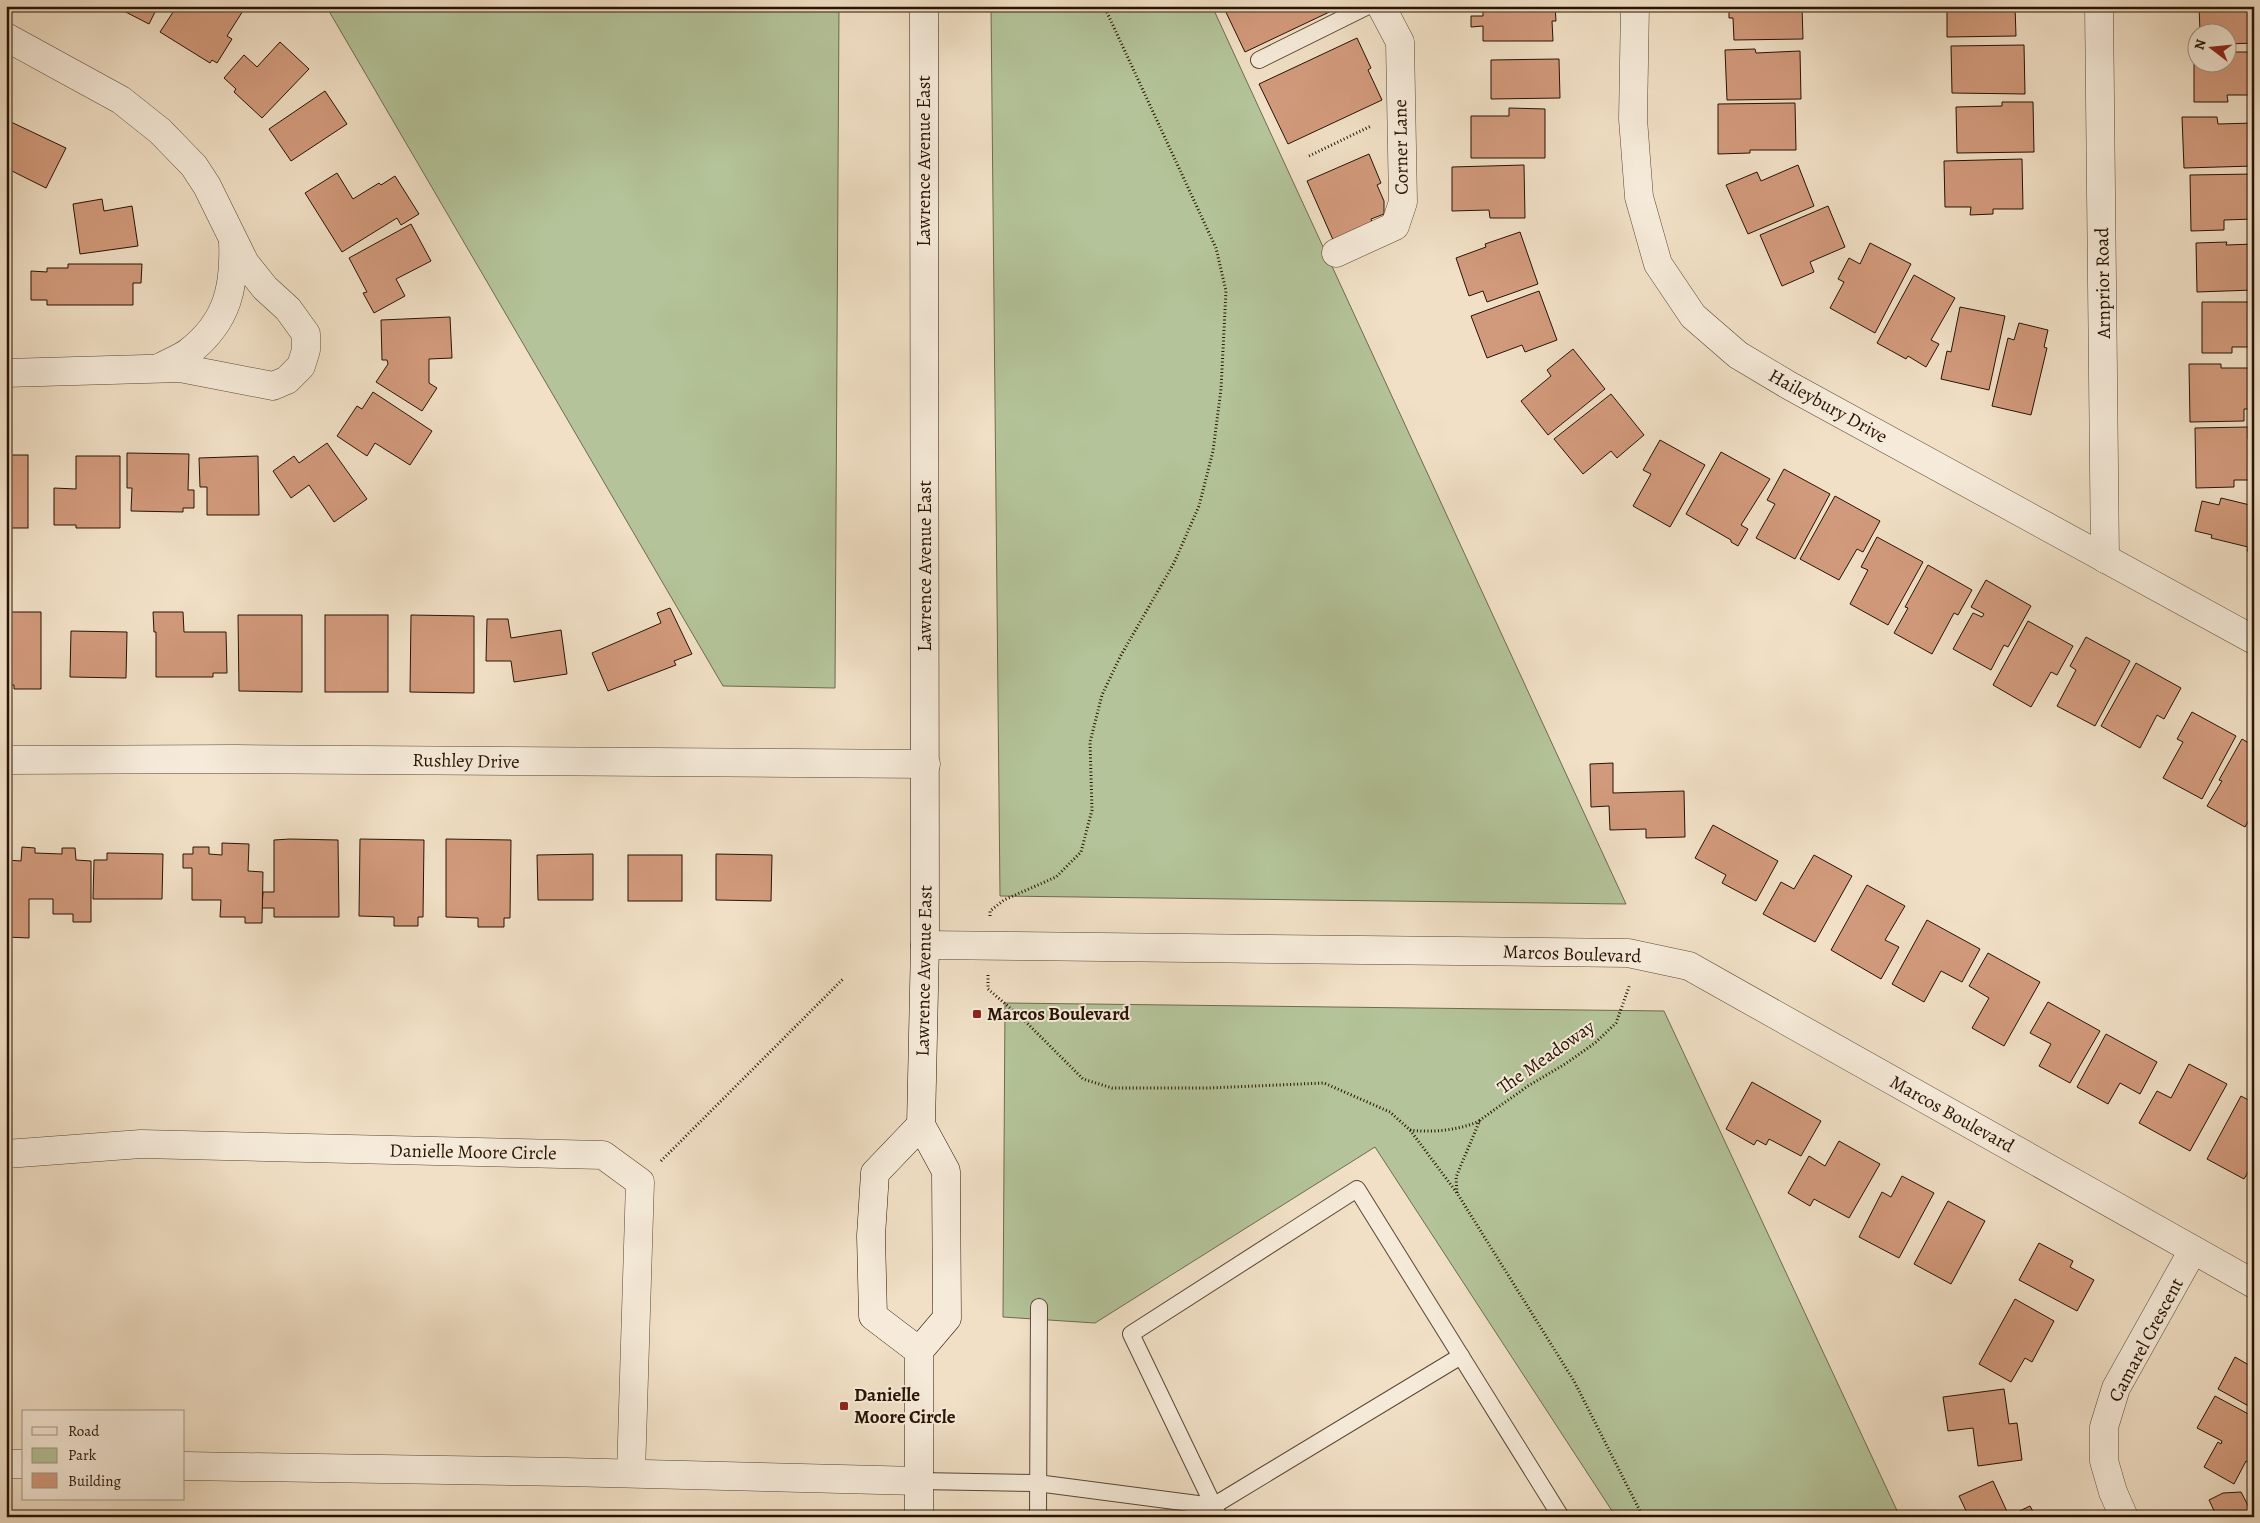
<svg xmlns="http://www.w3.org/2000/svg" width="2260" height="1523" font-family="Alegreya,serif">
<rect width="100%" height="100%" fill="#f1e0c6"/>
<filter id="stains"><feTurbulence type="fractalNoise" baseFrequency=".004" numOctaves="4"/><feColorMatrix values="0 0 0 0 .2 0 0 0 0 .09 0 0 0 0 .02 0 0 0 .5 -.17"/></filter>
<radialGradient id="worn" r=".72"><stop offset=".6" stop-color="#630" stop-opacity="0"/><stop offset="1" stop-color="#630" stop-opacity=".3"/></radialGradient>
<!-- green -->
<g fill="#b4c399" stroke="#6e6b4e">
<path d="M 326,6 L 839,6 L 835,688 L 723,686 Z"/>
<path d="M 991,6 L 1212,6 L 1626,904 L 1000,896 Z"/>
<path d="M 1005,1003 L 1664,1011 L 1900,1517 L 1616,1517 L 1375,1147 L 1095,1323 L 1003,1317 Z"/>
</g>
<!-- building -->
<g fill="#d29a7c" stroke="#281303">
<path d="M 114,6 L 158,6 L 149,24 Z"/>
<path d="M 177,6 L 246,6 L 227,36 L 232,39 L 217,63 L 212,60 L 210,63 L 160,32 Z"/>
<path d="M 1223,6 L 1342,6 L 1245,52 Z"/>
<path d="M 1470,6 L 1555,6 L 1556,21 L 1552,21 L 1553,41 L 1483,41 L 1483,26 L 1471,27 L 1471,16 L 1483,16 L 1483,6 Z"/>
<path d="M 1729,6 L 1802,6 L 1803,39 L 1734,40 L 1733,18 L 1729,18 Z"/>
<path d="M 1947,6 L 2015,6 L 2016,36 L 1947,37 Z"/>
<path d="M 2199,6 L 2254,6 L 2254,43 L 2228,44 L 2228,32 L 2200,32 Z"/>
<path d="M 1357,38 L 1371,68 L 1368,70 L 1382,100 L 1288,144 L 1259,84 Z"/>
<path d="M 280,42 L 309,69 L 262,118 L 234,92 L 236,89 L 224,78 L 244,55 L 257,67 Z"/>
<path d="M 2024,45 L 2025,94 L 1952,93 L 1951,46 Z"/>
<path d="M 1755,49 L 1756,53 L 1800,51 L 1801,99 L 1727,100 L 1725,50 Z"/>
<path d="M 2194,52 L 2198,52 L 2198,62 L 2228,62 L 2228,52 L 2254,52 L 2254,95 L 2227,95 L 2228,102 L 2194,102 Z"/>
<path d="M 1559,59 L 1560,98 L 1491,99 L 1491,60 Z"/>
<path d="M 325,91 L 347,124 L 291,161 L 269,129 Z"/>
<path d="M 2002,102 L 2033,102 L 2034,152 L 1957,153 L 1956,107 L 2002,106 Z"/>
<path d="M 1795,103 L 1796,150 L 1750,150 L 1750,153 L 1718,154 L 1718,104 Z"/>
<path d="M 1509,108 L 1545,109 L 1545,158 L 1471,158 L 1471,116 L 1509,116 Z"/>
<path d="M 2182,117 L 2217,117 L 2218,124 L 2254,123 L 2254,166 L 2184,168 Z"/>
<path d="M 11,122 L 66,148 L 46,188 L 6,168 L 6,131 Z"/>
<path d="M 1369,154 L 1381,183 L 1377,185 L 1384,201 L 1384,214 L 1371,219 L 1373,225 L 1334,242 L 1307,181 Z"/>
<path d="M 2022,159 L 2023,209 L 1993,209 L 1993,214 L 1970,215 L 1971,207 L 1945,207 L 1944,161 Z"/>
<path d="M 1524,165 L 1525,218 L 1490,218 L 1489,210 L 1452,211 L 1452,167 Z"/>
<path d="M 1798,165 L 1814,206 L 1748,234 L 1726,185 L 1757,172 L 1761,181 Z"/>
<path d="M 337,173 L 353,199 L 379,183 L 381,185 L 395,176 L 419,214 L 401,225 L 397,218 L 342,252 L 305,193 Z"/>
<path d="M 2254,174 L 2254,219 L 2224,220 L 2224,230 L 2191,231 L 2190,175 Z"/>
<path d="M 102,199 L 104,211 L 132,206 L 138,246 L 80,254 L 73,204 Z"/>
<path d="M 1828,206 L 1845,247 L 1810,262 L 1814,272 L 1782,286 L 1760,235 Z"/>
<path d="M 411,224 L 431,261 L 396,279 L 405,296 L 374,313 L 363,293 L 367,292 L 349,258 Z"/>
<path d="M 1520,232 L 1538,284 L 1487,302 L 1483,291 L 1469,296 L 1456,258 L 1486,247 L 1485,244 Z"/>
<path d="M 2227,242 L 2226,245 L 2254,244 L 2254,290 L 2197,292 L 2196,243 Z"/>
<path d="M 1870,243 L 1911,264 L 1875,333 L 1830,308 L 1844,282 L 1838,279 L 1849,258 L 1860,264 Z"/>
<path d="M 68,264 L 142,264 L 141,283 L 133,283 L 133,305 L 47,305 L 47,300 L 31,300 L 31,271 L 47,272 L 47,268 L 68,268 Z"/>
<path d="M 1914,275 L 1955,298 L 1931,340 L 1939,344 L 1926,367 L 1908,356 L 1906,359 L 1877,343 Z"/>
<path d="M 1539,291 L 1557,340 L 1525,352 L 1522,345 L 1487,358 L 1471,316 Z"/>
<path d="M 2202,302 L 2254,302 L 2254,347 L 2232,347 L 2232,353 L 2202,353 Z"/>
<path d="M 1960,307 L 2005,316 L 1989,390 L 1941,379 L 1947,351 L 1951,352 Z"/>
<path d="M 450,317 L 452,358 L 429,359 L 429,383 L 437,388 L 422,411 L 376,382 L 388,364 L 387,360 L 382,360 L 381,320 Z"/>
<path d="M 2019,323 L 2048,330 L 2044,347 L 2047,348 L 2031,415 L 1992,406 L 2008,338 L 2014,340 Z"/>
<path d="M 1573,349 L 1605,389 L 1548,435 L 1521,401 L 1551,376 L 1547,370 Z"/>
<path d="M 2189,364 L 2221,364 L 2221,368 L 2254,368 L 2254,409 L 2244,409 L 2244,421 L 2190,422 Z"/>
<path d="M 373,392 L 432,431 L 410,465 L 375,443 L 367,456 L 337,436 L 357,406 L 362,409 Z"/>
<path d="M 1611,394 L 1644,435 L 1617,458 L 1611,451 L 1583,474 L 1554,439 Z"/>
<path d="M 2248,427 L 2248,439 L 2254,439 L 2254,480 L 2234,480 L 2234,487 L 2196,488 L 2195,428 Z"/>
<path d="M 1660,440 L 1705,465 L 1670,527 L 1633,506 L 1651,474 L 1643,470 Z"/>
<path d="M 327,443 L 367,499 L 334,522 L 309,485 L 291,498 L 273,471 L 294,456 L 299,463 Z"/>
<path d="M 1721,452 L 1770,479 L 1741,525 L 1748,529 L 1738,546 L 1731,542 L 1731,540 L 1686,514 Z"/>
<path d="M 127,453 L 189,454 L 188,490 L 194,490 L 194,508 L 183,508 L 183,512 L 131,511 L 132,488 L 127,488 Z"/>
<rect x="6" y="455" width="22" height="73"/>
<path d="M 76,456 L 120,456 L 120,528 L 76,528 L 76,525 L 54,525 L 54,488 L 76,489 Z"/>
<path d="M 258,456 L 259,515 L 207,515 L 207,487 L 200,487 L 199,458 Z"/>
<path d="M 1784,469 L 1830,494 L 1795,559 L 1756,538 L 1775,504 L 1767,500 Z"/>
<path d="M 1835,496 L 1880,521 L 1863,552 L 1857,549 L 1839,580 L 1800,559 Z"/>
<path d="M 2221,498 L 2254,506 L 2254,553 L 2247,551 L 2248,547 L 2211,538 L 2212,535 L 2195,531 L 2202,501 L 2219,505 Z"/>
<path d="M 1877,537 L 1923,562 L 1888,625 L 1850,604 L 1868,570 L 1861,567 Z"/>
<path d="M 1928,565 L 1972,590 L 1958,615 L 1954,613 L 1932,654 L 1894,633 L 1908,608 L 1905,607 Z"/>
<path d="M 1986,580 L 2031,606 L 2008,647 L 2004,645 L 1991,670 L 1953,649 L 1973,613 L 1982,617 L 1984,614 L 1971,607 Z"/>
<path d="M 670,608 L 692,654 L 674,661 L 676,665 L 608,691 L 592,653 L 661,623 L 657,613 Z"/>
<path d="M 6,612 L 41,612 L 41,689 L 14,689 L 14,685 L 6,685 Z"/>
<path d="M 153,612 L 183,612 L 184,632 L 226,632 L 227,673 L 213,673 L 213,677 L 156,677 L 156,632 L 154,632 Z"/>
<path d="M 238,615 L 302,615 L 302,692 L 239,691 Z"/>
<rect x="325" y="615" width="63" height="77"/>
<path d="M 411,615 L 474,616 L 474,693 L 410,692 Z"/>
<path d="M 487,619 L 508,619 L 511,638 L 561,630 L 567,674 L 514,682 L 511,661 L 486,661 Z"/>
<path d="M 2028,621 L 2073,646 L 2057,675 L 2051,672 L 2031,707 L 1993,685 Z"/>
<path d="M 71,631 L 127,632 L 126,678 L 70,677 Z"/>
<path d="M 2086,637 L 2130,661 L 2095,726 L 2057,706 L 2076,670 L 2070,666 Z"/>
<path d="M 2136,663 L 2181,688 L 2164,719 L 2157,715 L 2140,748 L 2101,726 Z"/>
<path d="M 2192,712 L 2236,736 L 2202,799 L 2163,778 L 2183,742 L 2177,739 Z"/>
<path d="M 2242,739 L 2254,746 L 2254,810 L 2245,827 L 2207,806 L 2222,781 L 2219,780 Z"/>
<path d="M 1613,763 L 1613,793 L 1684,791 L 1685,837 L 1646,838 L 1646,829 L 1610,830 L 1609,806 L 1591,807 L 1590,764 Z"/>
<path d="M 1713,825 L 1778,861 L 1756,901 L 1722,883 L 1726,875 L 1695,858 Z"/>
<path d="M 290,839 L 338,840 L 339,917 L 274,917 L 274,908 L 262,908 L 263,892 L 274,892 L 274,840 Z"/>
<path d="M 360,839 L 424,840 L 423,917 L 418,917 L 418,926 L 394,926 L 394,917 L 359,916 Z"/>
<path d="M 446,839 L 511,840 L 510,918 L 504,918 L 504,927 L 478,927 L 478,918 L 446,917 Z"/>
<path d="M 222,843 L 249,844 L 248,871 L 263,872 L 262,923 L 245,923 L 245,917 L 220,917 L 221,900 L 192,900 L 192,868 L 183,868 L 183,854 L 193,854 L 193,847 L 209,847 L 209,854 L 222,855 Z"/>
<path d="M 22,847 L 35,848 L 35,853 L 62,854 L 62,848 L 75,848 L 76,860 L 91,861 L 91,922 L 73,922 L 73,914 L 53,914 L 53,899 L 29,899 L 29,938 L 6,937 L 7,860 L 21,861 Z"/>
<path d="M 107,853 L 163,854 L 162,899 L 93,899 L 94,860 L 107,860 Z"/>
<path d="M 593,854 L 593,900 L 538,900 L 537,855 Z"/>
<path d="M 716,854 L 772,855 L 771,901 L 716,900 Z"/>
<rect x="628" y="855" width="54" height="46"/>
<path d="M 1814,855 L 1852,876 L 1815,942 L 1763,914 L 1781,882 L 1794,889 Z"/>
<path d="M 1867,885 L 1905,906 L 1885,940 L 1899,947 L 1881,979 L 1831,950 Z"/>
<path d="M 1927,920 L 1980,949 L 1962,982 L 1941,971 L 1924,1002 L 1892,984 Z"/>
<path d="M 1988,953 L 2040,982 L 2004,1046 L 1972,1028 L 1989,998 L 1969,986 Z"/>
<path d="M 2048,1002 L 2100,1031 L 2070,1083 L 2039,1066 L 2051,1044 L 2030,1033 Z"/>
<path d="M 2106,1034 L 2157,1062 L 2140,1094 L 2120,1083 L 2108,1104 L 2077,1087 Z"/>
<path d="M 2189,1064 L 2227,1084 L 2190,1151 L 2139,1123 L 2157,1091 L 2171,1098 Z"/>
<path d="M 1752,1082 L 1821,1121 L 1801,1156 L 1769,1139 L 1766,1145 L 1757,1140 L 1754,1145 L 1726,1129 Z"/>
<path d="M 2241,1096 L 2254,1103 L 2254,1162 L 2244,1179 L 2207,1159 Z"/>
<path d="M 1839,1141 L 1880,1164 L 1849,1218 L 1814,1199 L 1810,1206 L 1788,1193 L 1809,1156 L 1825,1166 Z"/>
<path d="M 1902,1176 L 1934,1193 L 1899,1258 L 1859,1237 L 1882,1192 L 1891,1197 Z"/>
<path d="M 1948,1201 L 1985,1221 L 1951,1284 L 1914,1264 Z"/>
<path d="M 2039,1243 L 2073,1261 L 2070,1267 L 2094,1280 L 2077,1311 L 2019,1280 Z"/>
<path d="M 2015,1299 L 2054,1321 L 2032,1362 L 2025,1358 L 2011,1382 L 1979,1364 Z"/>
<path d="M 2235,1357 L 2254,1368 L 2254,1409 L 2218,1389 Z"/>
<path d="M 2004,1389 L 2009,1424 L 2017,1423 L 2022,1460 L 1978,1466 L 1973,1428 L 1948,1431 L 1943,1397 Z"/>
<path d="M 2215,1396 L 2254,1417 L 2254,1459 L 2251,1464 L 2246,1461 L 2234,1484 L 2204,1467 L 2218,1442 L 2221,1444 L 2222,1441 L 2197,1428 Z"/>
<path d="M 1993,1481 L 2009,1516 L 2030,1506 L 2036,1517 L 1969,1517 L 1959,1496 Z"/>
<path d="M 2241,1492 L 2254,1517 L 2217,1517 L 2209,1500 L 2223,1493 Z"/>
</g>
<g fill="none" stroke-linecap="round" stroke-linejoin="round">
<!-- service casing -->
<g stroke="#5a4634" stroke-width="18">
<g id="service">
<path d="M 1259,60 L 1368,6"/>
<path d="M 919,1481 L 1037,1483 L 1213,1506 L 1461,1356"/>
<path d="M 1038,1517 L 1039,1307"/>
<path d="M 1219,1517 L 1131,1334 L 1357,1189 L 1561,1517"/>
</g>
</g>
<!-- minor casing -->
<g stroke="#5a4634" stroke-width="29">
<g id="minor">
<path d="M 1635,6 L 1633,119 L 1639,197 L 1658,264 L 1693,316 L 1738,355 L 1790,386 L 2254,640"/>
<path d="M 2099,6 L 2105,559"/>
<path d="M 6,37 L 121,100 L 160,131 L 194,166 L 207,186 L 245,263 L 265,288 L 288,309 L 306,334 L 306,350 L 301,366 L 287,380 L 273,386 L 180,368 L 6,373"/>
<path d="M 1336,253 L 1395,226 L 1403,202 L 1400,42 L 1381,6"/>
<path d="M 159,368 C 169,362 182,358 190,351 C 228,321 235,286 233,241"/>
<path d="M 6,760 L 236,759 L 926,764"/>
<path d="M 925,945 L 1628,953 L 1689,966 L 2254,1284"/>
<path d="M 6,1154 L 141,1144 L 603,1155 L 640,1182 L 631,1473"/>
<path d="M 6,1464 L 24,1464"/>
<path d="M 184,1466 L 566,1472 L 919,1481"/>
<path d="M 2124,1517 L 2113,1492 L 2104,1461 L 2104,1427 L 2116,1388 L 2193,1250"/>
</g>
</g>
<!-- secondary casing -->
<g stroke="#281303" stroke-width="29">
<g id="secondary">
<path d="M 919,1351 L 873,1316 L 871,1236 L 875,1173 L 921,1125"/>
<path d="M 919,1517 L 919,1351 L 947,1318 L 946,1171 L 921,1125 L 925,945 L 924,6"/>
</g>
</g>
<!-- path -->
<g stroke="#281303" stroke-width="3" stroke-dasharray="1 2.5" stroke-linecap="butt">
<path d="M 1309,156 L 1371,126"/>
<path d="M 990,916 L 990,911 L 1004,900 L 1056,877 L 1081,852 L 1092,810 L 1090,742 L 1102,695 L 1120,657 L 1174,563 L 1199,506 L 1213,451 L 1221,389 L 1226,291 L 1216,248 L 1104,6"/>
<path d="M 988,975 L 988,989 L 1024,1020 L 1083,1079 L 1112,1088 L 1209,1088 L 1324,1083 L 1390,1112 L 1410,1130 L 1457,1193 L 1574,1381 L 1643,1517"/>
<path d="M 1410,1130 C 1433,1133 1459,1130 1480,1121"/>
<path d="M 661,1161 L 843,979"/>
<path d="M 1457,1193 L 1456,1177 L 1480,1120 L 1528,1086 L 1565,1064 L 1595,1043 L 1616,1023 L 1630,984"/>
</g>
<!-- service -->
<use href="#service" stroke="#f6ebda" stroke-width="16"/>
<!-- minor -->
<use href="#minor" stroke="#f6ebda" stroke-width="28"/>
<!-- secondary -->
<use href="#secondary" stroke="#f6ebda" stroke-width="28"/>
</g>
<!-- markers -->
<g fill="#8f2418" stroke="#f6ebda" stroke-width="2">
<rect x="972" y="1009" width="10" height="10" rx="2.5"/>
<rect x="839" y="1401" width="10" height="10" rx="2.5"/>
</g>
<g text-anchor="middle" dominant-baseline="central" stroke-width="4" stroke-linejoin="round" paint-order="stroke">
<!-- street labels -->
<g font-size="19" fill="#281303" stroke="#f6ebda">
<text transform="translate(1401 147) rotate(-91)">Corner Lane</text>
<text transform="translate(924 161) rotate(-90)">Lawrence Avenue East</text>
<text transform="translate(2103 283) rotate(-91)">Arnprior Road</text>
<text transform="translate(1828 406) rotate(29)">Haileybury Drive</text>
<text transform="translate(925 566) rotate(-90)">Lawrence Avenue East</text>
<text transform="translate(466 761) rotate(1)">Rushley Drive</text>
<text transform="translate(1572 954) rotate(2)">Marcos Boulevard</text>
<text transform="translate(924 971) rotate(-89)">Lawrence Avenue East</text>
<text transform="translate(1546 1057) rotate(-35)">The Meadoway</text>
<text transform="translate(1952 1114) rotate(29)">Marcos Boulevard</text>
<text transform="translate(473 1152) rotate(1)">Danielle Moore Circle</text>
<text transform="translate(2146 1340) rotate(-62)">Camarel Crescent</text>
</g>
<!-- poi labels -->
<g font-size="19" font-weight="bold" fill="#281303" stroke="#f6ebda" text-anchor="start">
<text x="987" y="1014">Marcos Boulevard</text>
<text x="854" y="1395">Danielle<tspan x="854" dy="22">Moore Circle</tspan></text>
</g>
</g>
<!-- margin -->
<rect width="2260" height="1523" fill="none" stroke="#f1e0c6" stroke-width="25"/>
<rect x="8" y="8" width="2245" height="1508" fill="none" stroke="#281303" stroke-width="2.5"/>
<rect x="12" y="12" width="2235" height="1498" fill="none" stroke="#281303"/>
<!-- legend -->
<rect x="22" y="1410" width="162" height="90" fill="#f6ebda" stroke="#a49584"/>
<rect x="32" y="1427" width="25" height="8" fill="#f6ebda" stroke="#a49584"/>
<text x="68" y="1436" font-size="15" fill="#281303">Road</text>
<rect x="32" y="1448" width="25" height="15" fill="#b4c399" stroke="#a49584"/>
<text x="68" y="1460" font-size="15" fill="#281303">Park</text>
<rect x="32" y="1473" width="25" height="15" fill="#d29a7c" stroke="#a49584"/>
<text x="68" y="1486" font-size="15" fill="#281303">Building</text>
<!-- north arrow -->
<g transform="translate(2212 48) rotate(286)"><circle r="24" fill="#f6ebda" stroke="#a49584"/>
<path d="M0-4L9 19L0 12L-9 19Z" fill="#8f2418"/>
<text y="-8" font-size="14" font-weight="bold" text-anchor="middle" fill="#281303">N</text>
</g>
<rect width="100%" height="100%" filter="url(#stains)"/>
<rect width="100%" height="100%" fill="url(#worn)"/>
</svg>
